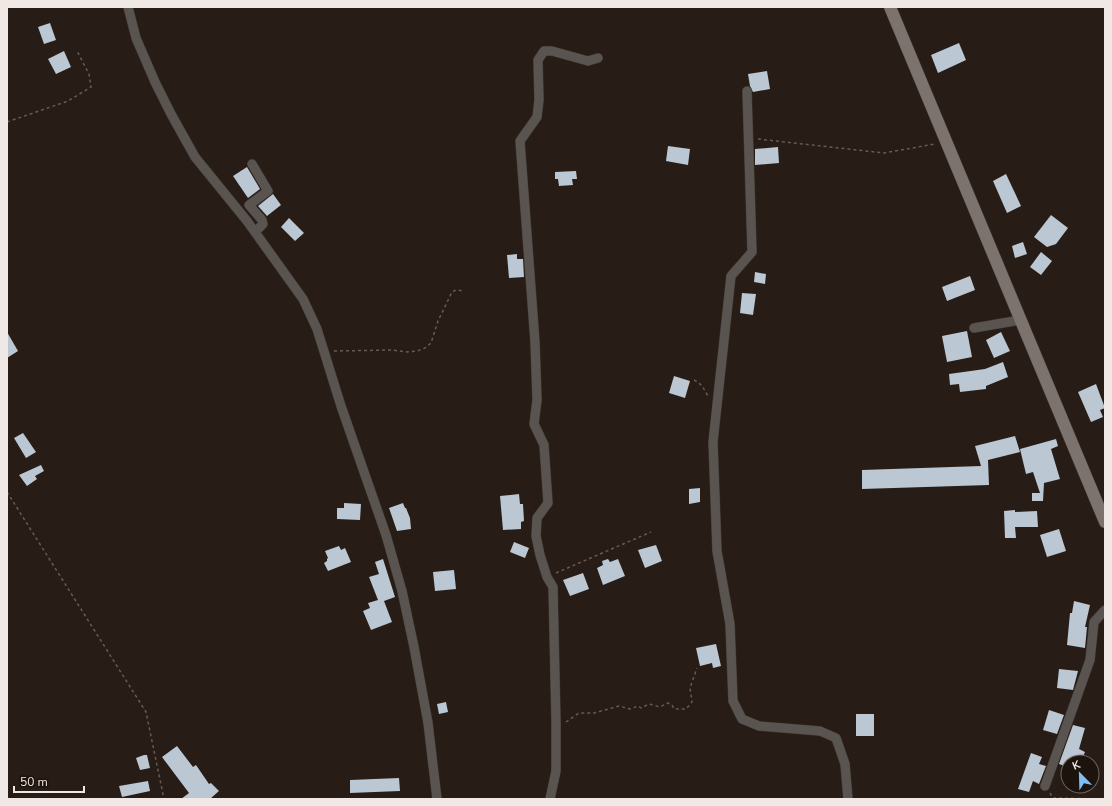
<svg xmlns="http://www.w3.org/2000/svg" width="1112" height="806" font-family="'Nunito Sans',sans-serif">
<rect width="100%" height="100%" fill="#271c16"/>
<!-- building -->
<g fill="#bbc7d2">
<path d="M 50,23 L 56,40 L 44,44 L 38,27 Z"/>
<path d="M 959,43 L 966,60 L 938,73 L 931,55 Z"/>
<path d="M 64,51 L 71,67 L 56,74 L 48,59 Z"/>
<path d="M 767,71 L 770,89 L 753,92 L 750,86 L 748,74 Z"/>
<path d="M 668,146 L 690,149 L 688,165 L 666,161 Z"/>
<path d="M 778,147 L 779,163 L 755,165 L 755,149 Z"/>
<path d="M 247,167 L 260,189 L 248,198 L 233,176 Z"/>
<path d="M 576,171 L 577,179 L 572,179 L 573,185 L 559,186 L 558,179 L 555,179 L 555,172 Z"/>
<path d="M 1006,174 L 1021,206 L 1007,213 L 993,181 Z"/>
<path d="M 273,194 L 281,205 L 267,216 L 258,206 Z"/>
<path d="M 1051,215 L 1068,228 L 1056,244 L 1047,247 L 1034,237 Z"/>
<path d="M 289,218 L 304,233 L 295,241 L 281,227 Z"/>
<path d="M 1023,242 L 1027,254 L 1015,258 L 1012,246 Z"/>
<path d="M 1041,252 L 1052,261 L 1041,275 L 1030,267 Z"/>
<path d="M 517,254 L 517,259 L 523,259 L 524,277 L 509,278 L 507,255 Z"/>
<path d="M 755,272 L 766,274 L 765,284 L 754,282 Z"/>
<path d="M 970,276 L 975,290 L 947,301 L 942,287 Z"/>
<path d="M 742,293 L 756,294 L 753,315 L 740,313 Z"/>
<path d="M 967,331 L 972,357 L 947,362 L 942,336 Z"/>
<path d="M 7,332 L 18,351 L 7,358 Z"/>
<path d="M 1001,332 L 1010,351 L 994,358 L 986,340 Z"/>
<path d="M 1003,362 L 1008,377 L 986,386 L 986,389 L 960,392 L 959,384 L 950,385 L 949,374 L 985,369 Z"/>
<path d="M 674,376 L 690,381 L 685,398 L 669,393 Z"/>
<path d="M 1096,384 L 1105,408 L 1100,410 L 1103,417 L 1091,422 L 1078,392 Z"/>
<path d="M 23,433 L 36,452 L 26,458 L 14,438 Z"/>
<path d="M 1015,436 L 1020,452 L 988,460 L 989,485 L 862,489 L 862,470 L 981,466 L 975,446 Z"/>
<path d="M 1056,439 L 1058,446 L 1051,449 L 1060,479 L 1044,483 L 1043,501 L 1032,501 L 1032,493 L 1040,493 L 1033,472 L 1026,474 L 1020,449 Z"/>
<path d="M 41,465 L 44,471 L 35,476 L 37,479 L 27,486 L 19,475 Z"/>
<path d="M 700,488 L 700,502 L 689,504 L 689,489 Z"/>
<path d="M 519,494 L 520,504 L 523,504 L 524,521 L 521,522 L 521,529 L 503,530 L 500,496 Z"/>
<path d="M 344,503 L 361,504 L 360,520 L 337,519 L 337,508 L 344,508 Z"/>
<path d="M 403,503 L 405,508 L 406,508 L 410,518 L 411,529 L 397,531 L 389,508 Z"/>
<path d="M 1015,510 L 1015,512 L 1037,511 L 1038,527 L 1015,527 L 1016,538 L 1005,538 L 1004,511 Z"/>
<path d="M 1059,529 L 1066,551 L 1047,557 L 1040,535 Z"/>
<path d="M 514,542 L 529,548 L 525,558 L 510,552 Z"/>
<path d="M 656,545 L 662,561 L 645,568 L 638,550 Z"/>
<path d="M 339,546 L 341,550 L 345,548 L 351,562 L 328,571 L 324,563 L 327,561 L 327,559 L 328,558 L 325,551 Z"/>
<path d="M 383,559 L 395,597 L 384,601 L 392,622 L 371,630 L 363,611 L 370,608 L 368,603 L 378,600 L 369,577 L 379,574 L 375,562 Z"/>
<path d="M 608,559 L 610,562 L 618,559 L 625,576 L 603,585 L 597,568 L 603,565 L 602,561 Z"/>
<path d="M 454,570 L 456,589 L 435,591 L 433,572 Z"/>
<path d="M 583,573 L 589,589 L 570,596 L 563,580 Z"/>
<path d="M 1074,601 L 1090,605 L 1085,627 L 1087,627 L 1085,648 L 1067,645 L 1070,613 L 1072,613 Z"/>
<path d="M 716,644 L 721,666 L 713,668 L 712,663 L 700,666 L 696,648 Z"/>
<path d="M 1059,669 L 1078,671 L 1073,690 L 1057,688 Z"/>
<path d="M 446,702 L 448,712 L 439,714 L 437,704 Z"/>
<path d="M 1049,710 L 1064,715 L 1057,734 L 1043,730 Z"/>
<rect x="856" y="714" width="18" height="22"/>
<path d="M 1073,725 L 1085,728 L 1079,749 L 1085,752 L 1082,759 L 1080,759 L 1079,762 L 1068,762 L 1068,767 L 1059,764 Z"/>
<path d="M 177,746 L 193,767 L 196,765 L 209,784 L 211,783 L 219,791 L 210,799 L 181,799 L 189,793 L 162,757 Z"/>
<path d="M 1031,753 L 1042,757 L 1039,764 L 1046,766 L 1039,784 L 1033,781 L 1029,792 L 1018,789 Z"/>
<path d="M 144,755 L 147,755 L 150,768 L 140,770 L 136,758 Z"/>
<path d="M 399,778 L 400,791 L 350,793 L 350,780 Z"/>
<path d="M 148,781 L 150,791 L 122,797 L 119,786 Z"/>
</g>
<g fill="none" stroke-linecap="round" stroke-linejoin="round">
<!-- street casing -->
<g stroke="#433933" stroke-width="10">
<g id="street">
<path d="M 128,7 L 136,38 L 155,82 L 171,114 L 195,157 L 247,221 L 303,299 L 317,329 L 341,406 L 386,535 L 402,591 L 414,647 L 428,723 L 437,799"/>
<path d="M 747,91 L 752,252 L 731,276 L 713,442 L 717,551 L 730,624 L 733,701 L 742,719 L 759,726 L 820,731 L 836,738 L 845,764 L 848,799"/>
<path d="M 252,164 L 268,191 L 249,205 L 262,220 L 263,224 L 255,232"/>
<path d="M 974,328 L 1020,320"/>
<path d="M 1045,786 L 1090,660 L 1094,622 L 1105,610"/>
<path d="M 550,799 L 556,771 L 556,722 L 553,587 L 547,577 L 540,555 L 536,536 L 537,518 L 548,503 L 544,445 L 534,424 L 537,400 L 535,342 L 520,141 L 537,117 L 539,100 L 538,60 L 544,51 L 552,51 L 588,61 L 598,58"/>
</g>
</g>
<!-- secondary casing -->
<g stroke="#433933" stroke-width="13">
<path id="secondary" d="M 890,7 L 1105,522"/>
</g>
<!-- path -->
<g stroke="#665b56" stroke-width="1.5" stroke-dasharray="3 3" stroke-linecap="butt">
<path d="M 7,122 L 68,101 L 91,87 L 89,74 L 77,51"/>
<path d="M 758,139 L 884,153 L 935,144"/>
<path d="M 334,351 L 392,350 L 407,352 L 417,351 L 425,348 L 431,343 L 438,321 L 452,292 L 456,290 L 464,291"/>
<path d="M 694,380 C 701,383 704,389 708,396"/>
<path d="M 7,492 L 146,712 L 164,799"/>
<path d="M 556,573 L 651,532"/>
<path d="M 566,722 L 579,713 L 594,713 L 619,706 L 630,709 L 638,706 L 641,708 L 649,704 C 661,706 656,709 668,703 L 672,705 L 674,709 L 686,709 L 692,702 L 690,688 L 697,668"/>
<path d="M 1050,793 L 1053,798 L 1105,799"/>
</g>
<!-- street -->
<use href="#street" stroke="#5a5451" stroke-width="9"/>
<!-- secondary -->
<use href="#secondary" stroke="#7c726e" stroke-width="12"/>
</g>
<!-- border -->
<rect width="1112" height="806" fill="none" stroke="#f0e8e4" stroke-width="16"/>
<!-- north arrow -->
<g transform="translate(1080 774) rotate(337)"><circle r="19" fill="#1d130d" stroke="#716863"/>
<path d="M0-3L7 15L0 10L-7 15Z" fill="#7dbef9"/>
<text y="-6" font-size="11" font-weight="bold" text-anchor="middle" fill="#f0e8e4">K</text>
</g>
<!-- scale -->
<path d="M14 786v6h70v-6" fill="none" stroke="#f0e8e4" stroke-width="2"/>
<text x="20" y="786" font-size="12" fill="#f0e8e4" stroke="#1d130d" stroke-width="3" paint-order="stroke">50 m</text>
</svg>
